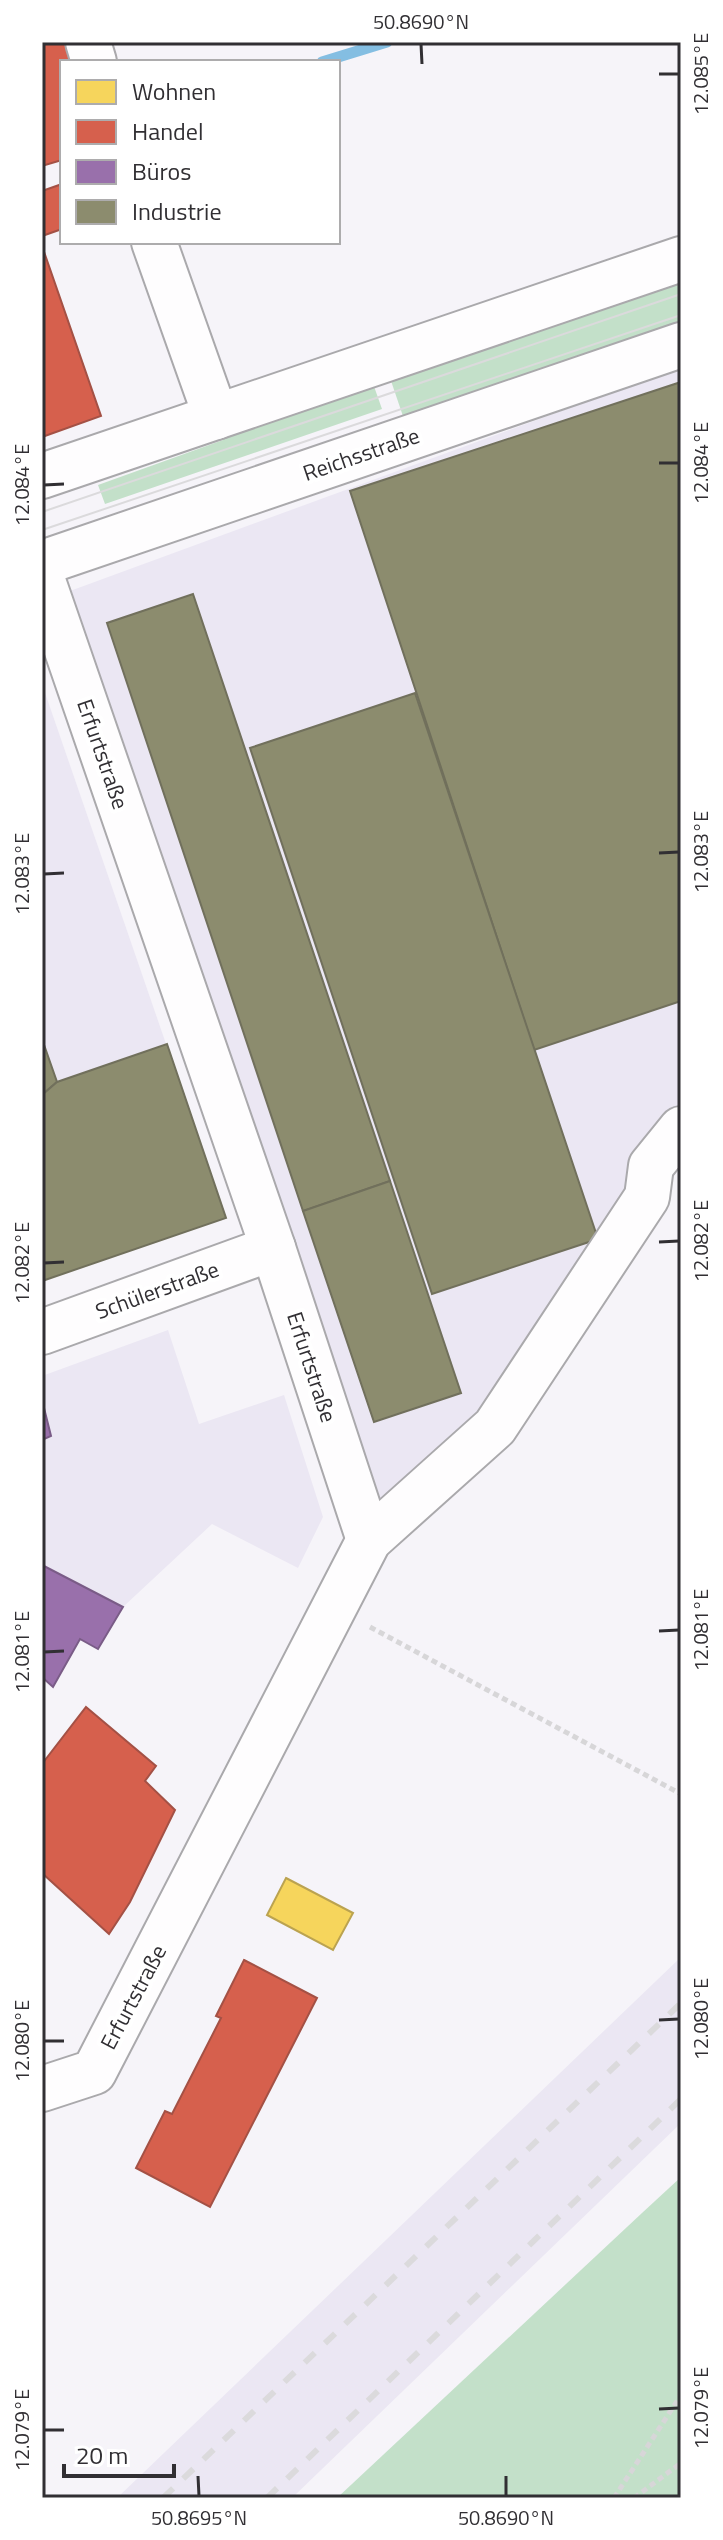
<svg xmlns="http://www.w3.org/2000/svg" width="723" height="2540" font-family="'Titillium Web',sans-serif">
<rect width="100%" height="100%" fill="#f6f4f9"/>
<!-- built -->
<g fill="#ebe7f3">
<path d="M 681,367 L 681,1157 L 389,1524 L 70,591 Z"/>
<path d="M 42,684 L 226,1218 L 42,1281 Z"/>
<path d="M 168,1330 L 199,1424 L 284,1395 L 323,1517 L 298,1568 L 212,1524 L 123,1607 L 98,1649 L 80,1639 L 53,1687 L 42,1677 L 42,1376 Z"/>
<path d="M 681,1957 L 681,2123 L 292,2498 L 117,2498 Z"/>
</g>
<!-- green -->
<g fill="#c3e0c9">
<path d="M 681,268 L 681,332 L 407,428 L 387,369 Z"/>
<path d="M 370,375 L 382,409 L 105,504 L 98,485 L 223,440 L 251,420 Z"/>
<path d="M 681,2177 L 681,2498 L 337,2498 L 642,2213 Z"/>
</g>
<!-- homes -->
<path fill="#f6d55c" stroke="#bba350" stroke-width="2" d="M 286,1878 L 353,1913 L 333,1950 L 267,1915 Z"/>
<!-- shops -->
<g fill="#d6604d" stroke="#a45145" stroke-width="2">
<path d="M 42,42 L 74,42 L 79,62 L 62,62 L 62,160 L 42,166 Z"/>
<path d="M 62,184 L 62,229 L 42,236 L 42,191 Z"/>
<path d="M 42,246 L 101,416 L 42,437 Z"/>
<path d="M 86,1707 L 156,1766 L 145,1781 L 175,1810 L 130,1902 L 109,1934 L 42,1873 L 42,1764 Z"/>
<path d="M 244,1960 L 317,1998 L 210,2207 L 136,2168 L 165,2111 L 172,2114 L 221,2018 L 216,2016 Z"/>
</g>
<!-- offices -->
<g fill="#9970ab" stroke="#7a5c87" stroke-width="2">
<path d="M 42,1400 L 51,1436 L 42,1440 Z"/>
<path d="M 42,1565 L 123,1607 L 98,1649 L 80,1639 L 53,1687 L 42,1677 Z"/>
</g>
<!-- industry -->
<g fill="#8c8c6e" stroke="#71705c" stroke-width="2">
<path d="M 681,382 L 681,1001 L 534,1050 L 350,491 Z"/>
<path d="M 193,594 L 390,1181 L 303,1211 L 107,623 Z"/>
<path d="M 415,693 L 598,1239 L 432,1294 L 250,748 Z"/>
<path d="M 42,1039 L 57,1082 L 42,1095 Z"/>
<path d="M 167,1044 L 226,1218 L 42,1281 L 42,1095 L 57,1082 Z"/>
<path d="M 390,1181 L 461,1393 L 374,1422 L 303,1211 Z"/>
</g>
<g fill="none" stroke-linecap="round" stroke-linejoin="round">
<!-- stream -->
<path stroke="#84bee2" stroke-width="11" d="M 322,62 L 387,42"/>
<!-- minor casing -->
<g stroke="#aaa9ac" stroke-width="48">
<g id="minor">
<path d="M 88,42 L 94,62"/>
<path d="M 154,242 L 216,417"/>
<path d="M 42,578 L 273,1248 L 369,1540"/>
<path d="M 42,1332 L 273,1248"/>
<path d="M 42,2089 L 94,2072 L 369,1540 L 495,1427 L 647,1197 L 651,1166 L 681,1129"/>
</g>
</g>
<!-- major casing -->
<g stroke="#aaa9ac" stroke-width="48">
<g id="major">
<path d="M 42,476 L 681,259"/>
<path d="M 42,563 L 681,345"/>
</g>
</g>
<!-- path -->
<g stroke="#d7d6d8" stroke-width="5" stroke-dasharray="6 4" stroke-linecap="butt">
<path d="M 370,1627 L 681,1794"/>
<path d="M 614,2498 L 681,2395"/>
<path d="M 634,2498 L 681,2463"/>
</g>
<!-- minor -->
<use href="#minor" stroke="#fefdfe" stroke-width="44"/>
<!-- major -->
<use href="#major" stroke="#fefdfe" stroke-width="44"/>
<!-- tram -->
<g stroke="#dbdadc" stroke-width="2">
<path d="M 42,512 L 681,294"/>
<path d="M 42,530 L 681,315"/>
</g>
<!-- rail -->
<g stroke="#dbdadc" stroke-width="6" stroke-dasharray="14 14" stroke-linecap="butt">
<path d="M 163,2498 L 681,2003"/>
<path d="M 267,2498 L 681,2099"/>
</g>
</g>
<!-- ticks -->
<path fill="none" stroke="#312f33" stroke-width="3" d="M 421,44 L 422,64M 659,74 L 679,74M 659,463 L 679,463M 44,485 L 64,484M 659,853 L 679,852M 44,874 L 64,873M 659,1242 L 679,1241M 44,1263 L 64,1262M 659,1631 L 679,1630M 44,1652 L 64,1651M 659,2020 L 679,2019M 44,2041 L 64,2041M 659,2409 L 679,2408M 44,2430 L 64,2430M 198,2476 L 199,2496M 506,2476 L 506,2496"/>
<g text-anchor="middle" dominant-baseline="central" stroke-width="8" stroke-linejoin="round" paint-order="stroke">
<!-- street labels -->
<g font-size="22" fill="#312f33" stroke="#fff">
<text transform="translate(361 454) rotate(-19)">Reichsstraße</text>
<text transform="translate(103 754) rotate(71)">Erfurtstraße</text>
<text transform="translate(157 1290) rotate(-20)">Schülerstraße</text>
<text transform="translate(312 1367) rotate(72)">Erfurtstraße</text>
<text transform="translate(133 1997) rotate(-62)">Erfurtstraße</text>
</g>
</g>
<!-- border -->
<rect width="723" height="2540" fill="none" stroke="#ffffff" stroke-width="88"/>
<!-- legend -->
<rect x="60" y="60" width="280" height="184" fill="#ffffff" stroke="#adacad" stroke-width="2"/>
<rect x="76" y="80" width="40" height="24" fill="#f6d55c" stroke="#adacad" stroke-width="2"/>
<text x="132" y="100" font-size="24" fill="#312f33">Wohnen</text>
<rect x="76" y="120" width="40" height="24" fill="#d6604d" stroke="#adacad" stroke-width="2"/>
<text x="132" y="140" font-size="24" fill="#312f33">Handel</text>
<rect x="76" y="160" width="40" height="24" fill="#9970ab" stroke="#adacad" stroke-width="2"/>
<text x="132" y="180" font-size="24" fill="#312f33">Büros</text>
<rect x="76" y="200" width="40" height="24" fill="#8c8c6e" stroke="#adacad" stroke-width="2"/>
<text x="132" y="220" font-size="24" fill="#312f33">Industrie</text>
<!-- scale -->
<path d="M64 2464v12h110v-12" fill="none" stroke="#312f33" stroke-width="4"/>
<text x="76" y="2464" font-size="24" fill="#312f33" stroke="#ffffff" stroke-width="6" paint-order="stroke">20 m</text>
<rect x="44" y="44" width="635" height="2452" fill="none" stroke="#312f33" stroke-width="3"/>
<g font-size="20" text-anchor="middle" fill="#312f33">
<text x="421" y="29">50.8690°N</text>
<text transform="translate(701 74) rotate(-90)" y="7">12.085°E</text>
<text transform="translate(701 463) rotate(-90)" y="7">12.084°E</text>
<text transform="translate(22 485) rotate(-90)" y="7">12.084°E</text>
<text transform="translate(701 852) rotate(-90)" y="7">12.083°E</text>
<text transform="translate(22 874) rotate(-90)" y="7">12.083°E</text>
<text transform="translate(701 1241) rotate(-90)" y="7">12.082°E</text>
<text transform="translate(22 1263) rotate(-90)" y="7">12.082°E</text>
<text transform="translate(701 1630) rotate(-90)" y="7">12.081°E</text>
<text transform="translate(22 1652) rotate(-90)" y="7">12.081°E</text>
<text transform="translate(701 2019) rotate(-90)" y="7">12.080°E</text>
<text transform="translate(22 2041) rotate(-90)" y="7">12.080°E</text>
<text transform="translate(701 2408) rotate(-90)" y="7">12.079°E</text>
<text transform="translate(22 2430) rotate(-90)" y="7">12.079°E</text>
<text x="199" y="2525">50.8695°N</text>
<text x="506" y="2525">50.8690°N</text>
</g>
</svg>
